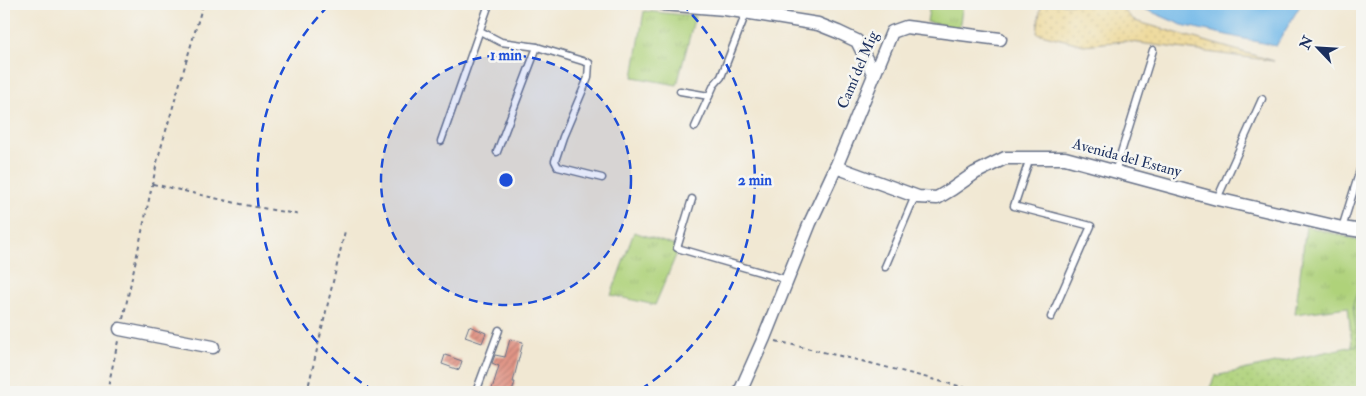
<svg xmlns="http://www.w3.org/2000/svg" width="1366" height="396" font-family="'IM FELL Double Pica',serif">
<defs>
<pattern id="grass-tufts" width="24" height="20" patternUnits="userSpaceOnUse" patternTransform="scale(1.25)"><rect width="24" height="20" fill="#afd27a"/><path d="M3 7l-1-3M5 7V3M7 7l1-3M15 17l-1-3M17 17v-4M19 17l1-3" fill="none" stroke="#96b56c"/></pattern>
<pattern id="sand-dots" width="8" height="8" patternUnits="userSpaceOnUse" patternTransform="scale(1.25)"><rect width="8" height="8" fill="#eeda9e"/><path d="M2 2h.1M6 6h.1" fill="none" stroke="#ccbb8a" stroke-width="1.8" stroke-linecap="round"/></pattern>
<pattern id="park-dots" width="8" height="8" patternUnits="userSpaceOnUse" patternTransform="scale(1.25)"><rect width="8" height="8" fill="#afd27a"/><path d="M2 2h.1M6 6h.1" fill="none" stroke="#96b56c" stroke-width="1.8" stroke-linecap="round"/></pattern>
<pattern id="building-hatch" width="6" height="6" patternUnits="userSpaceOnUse" patternTransform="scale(1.25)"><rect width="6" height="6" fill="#e19586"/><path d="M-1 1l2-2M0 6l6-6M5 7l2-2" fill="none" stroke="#b67a71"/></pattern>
</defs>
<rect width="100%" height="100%" fill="#f6f6f2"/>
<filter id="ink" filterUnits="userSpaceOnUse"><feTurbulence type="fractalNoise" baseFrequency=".02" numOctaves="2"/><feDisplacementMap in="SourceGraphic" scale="10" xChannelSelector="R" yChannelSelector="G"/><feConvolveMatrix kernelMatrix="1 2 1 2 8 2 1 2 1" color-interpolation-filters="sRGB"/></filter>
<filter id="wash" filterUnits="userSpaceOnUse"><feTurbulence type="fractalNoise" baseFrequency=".0096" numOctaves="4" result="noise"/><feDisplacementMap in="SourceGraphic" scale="20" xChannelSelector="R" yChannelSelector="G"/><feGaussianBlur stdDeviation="1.12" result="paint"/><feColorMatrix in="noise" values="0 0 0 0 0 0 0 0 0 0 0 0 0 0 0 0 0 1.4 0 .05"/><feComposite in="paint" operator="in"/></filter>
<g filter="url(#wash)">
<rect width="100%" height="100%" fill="#f1e8d3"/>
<!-- grass -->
<g fill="url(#grass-tufts)" stroke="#65806c">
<path d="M 930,4 L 963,4 L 959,28 L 927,22 Z"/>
<path d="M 644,11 L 695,16 L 677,85 L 633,77 Z"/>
<path d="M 1306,226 L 1362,241 L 1362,392 L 1353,355 L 1348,307 L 1295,314 Z"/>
<path d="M 634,232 L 676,246 L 677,253 L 655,305 L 611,295 Z"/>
</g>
<!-- sand -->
<path fill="url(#sand-dots)" stroke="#84847e" d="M 1041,4 L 1117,4 L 1135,21 L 1274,61 L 1124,41 L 1084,45 L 1037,33 Z"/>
<!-- park -->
<path fill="url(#park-dots)" stroke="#65806c" d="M 1362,279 L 1362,392 L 1208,392 L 1215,376 L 1358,345 L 1353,304 Z"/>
<!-- water -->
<path fill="#71b8e8" stroke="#4674a3" d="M 1133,4 L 1301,4 L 1276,46 L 1182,25 Z"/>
<g id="blocks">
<!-- building -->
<g fill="url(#building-hatch)">
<path d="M 469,326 L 486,333 L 482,343 L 465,337 Z"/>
<path d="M 510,339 L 523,342 L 513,382 L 515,382 L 512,392 L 491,392 L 499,366 L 492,363 L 495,355 L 505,357 Z"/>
<path d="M 445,355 L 462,361 L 459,370 L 442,364 Z"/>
</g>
</g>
</g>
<g filter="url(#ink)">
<use href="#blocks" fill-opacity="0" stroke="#667087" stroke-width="1"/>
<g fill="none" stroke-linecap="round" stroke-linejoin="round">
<!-- service casing -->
<g stroke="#667087" stroke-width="9">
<g id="service">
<path d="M 480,31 L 501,42 L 537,47 L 589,63 L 588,78 L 563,137 L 555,161 L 558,167 L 602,178"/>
<path d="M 680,91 L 709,96"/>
<path d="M 695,127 L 714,85 L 721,77 L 746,13"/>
<path d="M 441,141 L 489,4"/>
<path d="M 497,152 L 537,47"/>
<path d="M 1030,158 L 1014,206 L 1091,226 L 1051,317"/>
<path d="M 1115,172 L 1153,50"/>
<path d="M 692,199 L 677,248 L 788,280"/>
<path d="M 1217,199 L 1262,99"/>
<path d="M 1342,228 L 1362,164"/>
<path d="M 885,267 L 915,196"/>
<path d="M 476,392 L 499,330"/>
</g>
</g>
<!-- minor casing -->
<g stroke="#667087" stroke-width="15">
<g id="minor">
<path d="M 663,4 L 725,9 L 818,24 L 838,32 L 857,41 L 874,75"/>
<path d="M 836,167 L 918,197 L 937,198 L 952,189 L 975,173 L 1005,158 L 1065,158 L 1217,199 L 1342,228 L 1362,231"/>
<path d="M 120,329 L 213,347"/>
<path d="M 740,392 L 764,338 L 810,223 L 836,167 L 892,32 L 906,27 L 1000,39"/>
</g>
</g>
<!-- path -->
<g stroke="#667087" stroke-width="2" stroke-dasharray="4 4" stroke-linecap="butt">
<path d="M 153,184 L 245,205 L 301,215"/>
<path d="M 123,319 L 158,158 L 203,4"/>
<path d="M 776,341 L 870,363 L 982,392"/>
<path d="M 107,392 L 118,341"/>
<path d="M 307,392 L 345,231"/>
</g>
<!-- service -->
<use href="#service" stroke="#fff" stroke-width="6"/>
<!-- minor -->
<use href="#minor" stroke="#fff" stroke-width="12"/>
</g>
</g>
<!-- distance rings -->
<circle cx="506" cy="180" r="125" fill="#1d4ed8" fill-opacity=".12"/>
<g fill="none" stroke="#1d4ed8" stroke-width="2.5" stroke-dasharray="9 6">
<circle cx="506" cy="180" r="125"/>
<path d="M374 391A249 249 0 0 1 330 4M682 4A249 249 0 0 1 638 391"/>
</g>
<g text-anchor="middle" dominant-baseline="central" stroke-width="5" stroke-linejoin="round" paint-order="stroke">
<!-- street labels -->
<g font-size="15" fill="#1b2f5e" stroke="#f6f6f2">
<text transform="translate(858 70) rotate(-67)">Camí del Mig</text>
<text transform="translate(1127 158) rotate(15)">Avenida del Estany</text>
</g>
</g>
<circle cx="506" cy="180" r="8" fill="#1d4ed8" stroke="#f6f6f2" stroke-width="2.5"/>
<g font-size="15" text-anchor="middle" font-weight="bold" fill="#1d4ed8" stroke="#f6f6f2" stroke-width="5" stroke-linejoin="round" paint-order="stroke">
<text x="506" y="60">1 min</text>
<text x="755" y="185">2 min</text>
</g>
<!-- margin -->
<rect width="1366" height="396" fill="none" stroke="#f6f6f2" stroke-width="20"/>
<!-- north arrow -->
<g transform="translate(1318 48) rotate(295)" stroke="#f6f6f2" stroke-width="4" paint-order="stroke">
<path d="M0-4L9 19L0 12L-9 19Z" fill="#1b2f5e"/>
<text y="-8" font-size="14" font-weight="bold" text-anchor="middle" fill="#1b2f5e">N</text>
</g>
</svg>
